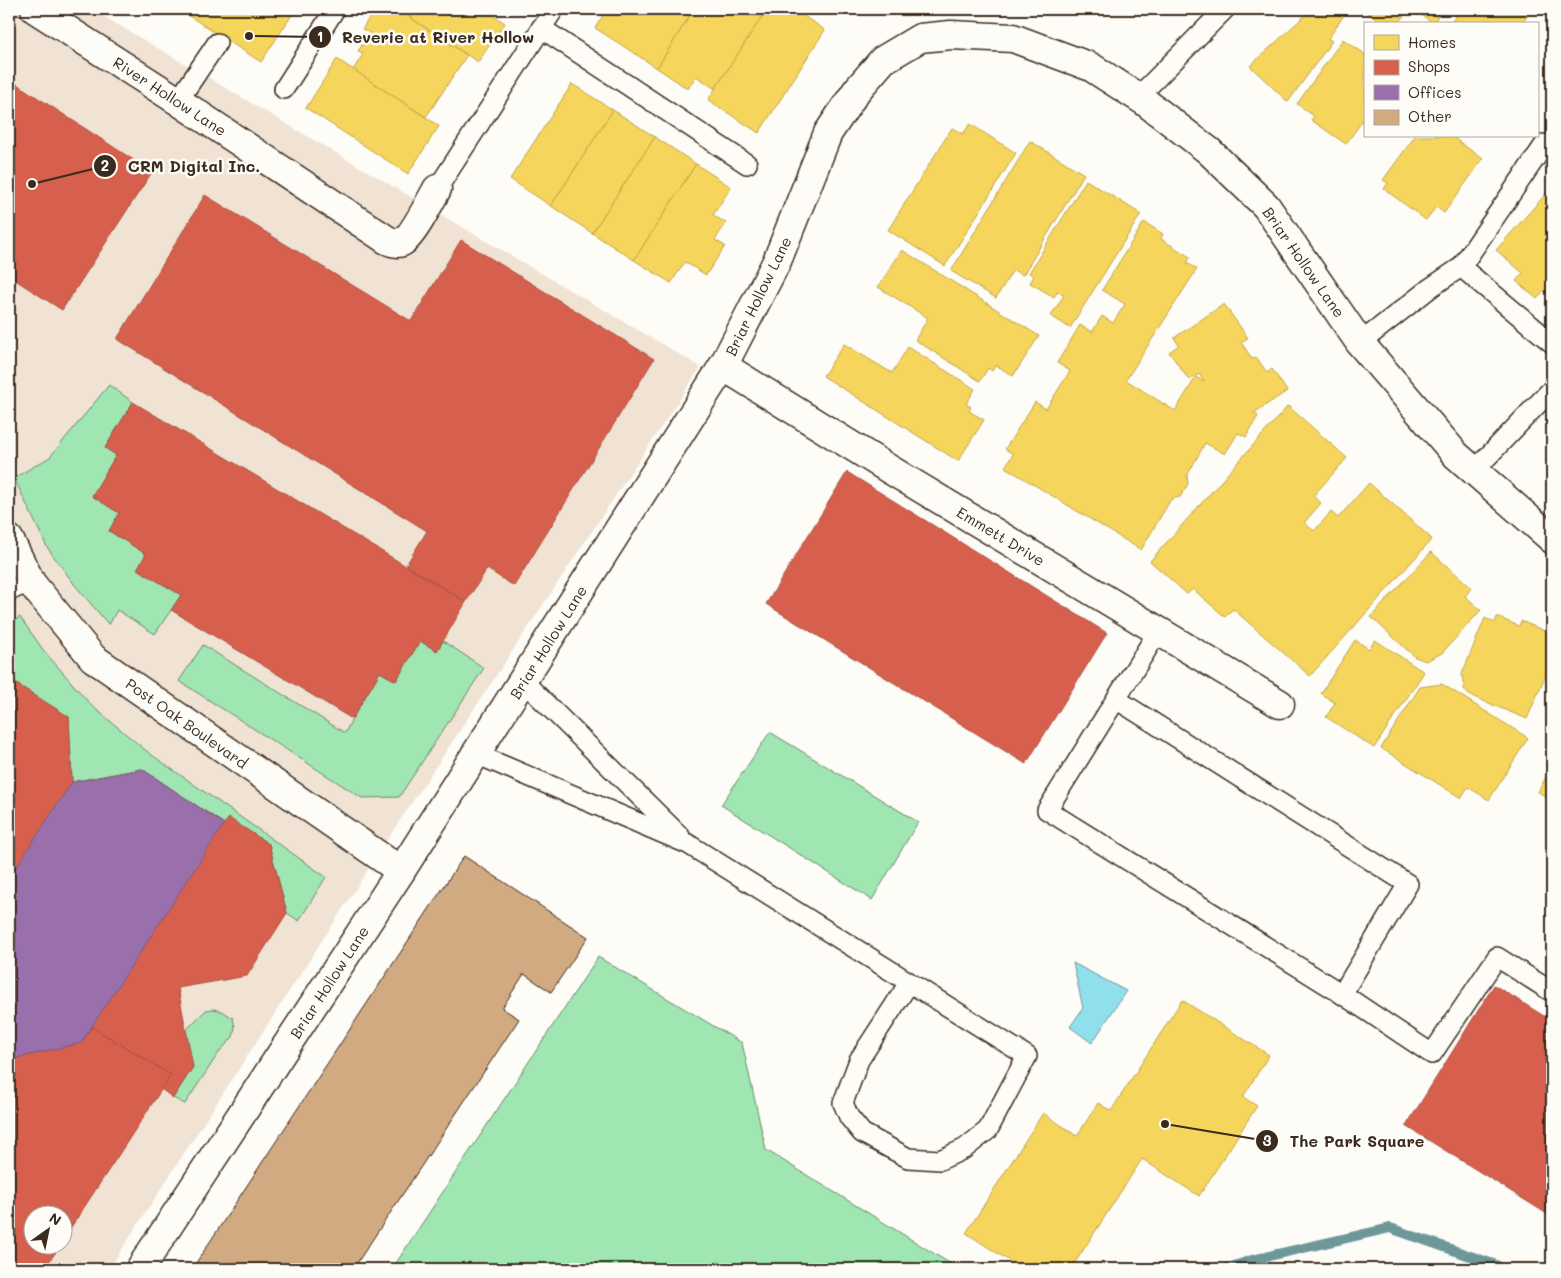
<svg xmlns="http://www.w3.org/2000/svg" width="1561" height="1278" font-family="Mali,sans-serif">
<rect width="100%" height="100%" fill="#fdfcf7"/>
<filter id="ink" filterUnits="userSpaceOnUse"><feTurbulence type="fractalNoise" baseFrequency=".02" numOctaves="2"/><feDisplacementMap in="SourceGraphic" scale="10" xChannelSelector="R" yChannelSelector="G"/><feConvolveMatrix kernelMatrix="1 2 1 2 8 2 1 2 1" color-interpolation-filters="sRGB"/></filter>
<g filter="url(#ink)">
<!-- built -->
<path fill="#f0e3d4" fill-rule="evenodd" d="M 9,9 L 91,9 L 701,367 L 399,822 L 109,1269 L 9,1269 ZM 32,1216 L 62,1216 L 62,1246 L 32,1246 Z"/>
<!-- green -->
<g fill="#9fe6b3" stroke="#6d8868">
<path d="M 109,385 L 133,402 L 105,448 L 116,455 L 92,496 L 119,513 L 109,531 L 146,554 L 138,569 L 181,595 L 155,634 L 117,610 L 109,625 L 74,584 L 47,547 L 14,478 L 50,457 Z"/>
<path d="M 20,617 L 44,651 L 92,706 L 149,753 L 326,877 L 299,921 L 287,913 L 269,844 L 224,824 L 142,769 L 72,782 L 69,717 L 9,679 L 9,624 Z"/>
<path d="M 420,641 L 437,651 L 443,641 L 484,668 L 399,797 L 362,798 L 179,681 L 203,645 L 345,733 L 352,719 L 380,672 L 396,681 Z"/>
<path d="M 770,732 L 918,822 L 872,900 L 721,805 Z"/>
<path d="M 598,957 L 742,1043 L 766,1150 L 959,1269 L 392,1269 Z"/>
<path d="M 214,1009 L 222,1011 L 233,1018 L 235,1028 L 233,1037 L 220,1051 L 185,1104 L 173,1098 L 193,1067 L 186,1030 L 206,1010 Z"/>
</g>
<!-- water -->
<path fill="#90dfed" stroke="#6e979a" d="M 1073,963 L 1126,991 L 1092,1043 L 1070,1027 L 1083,1008 Z"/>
<!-- homes -->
<g fill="#f6d55c" stroke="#bea249">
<path d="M 178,9 L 296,9 L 261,62 Z"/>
<path d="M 375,9 L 397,9 L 467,55 L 426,117 L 353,70 L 363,54 L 358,51 L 370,33 L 362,29 Z"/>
<path d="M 400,9 L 483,9 L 505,23 L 478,62 L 399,10 Z"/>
<path d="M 607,9 L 694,9 L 657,68 L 595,28 Z"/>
<path d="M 694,9 L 767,9 L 715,89 L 696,76 L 688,89 L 657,68 Z"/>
<path d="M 767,9 L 793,9 L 825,30 L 759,133 L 708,100 Z"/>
<path d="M 1312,9 L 1348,9 L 1328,39 L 1332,41 L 1288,102 L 1250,66 Z"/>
<path d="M 1362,9 L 1443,9 L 1433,23 L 1417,12 L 1404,15 L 1399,24 L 1384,24 Z"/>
<path d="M 1461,9 L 1532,9 L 1522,24 L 1450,24 Z"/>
<path d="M 1343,39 L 1365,54 L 1365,117 L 1346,144 L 1311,120 L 1314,116 L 1297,104 Z"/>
<path d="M 337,59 L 439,126 L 408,174 L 306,108 Z"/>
<path d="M 572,84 L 613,110 L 551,206 L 510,179 Z"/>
<path d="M 613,110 L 655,137 L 592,233 L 551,206 Z"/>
<path d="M 970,124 L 1016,153 L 945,266 L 888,230 L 952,128 L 963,134 Z"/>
<path d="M 1415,136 L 1451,136 L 1483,159 L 1444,213 L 1436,207 L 1426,220 L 1384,189 L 1388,183 L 1383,180 Z"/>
<path d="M 655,137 L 696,164 L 634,260 L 592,233 Z"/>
<path d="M 1030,141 L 1084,174 L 1023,275 L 1013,270 L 996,298 L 951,271 Z"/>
<path d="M 696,164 L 731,187 L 713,215 L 726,223 L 715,240 L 725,246 L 706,275 L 685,262 L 671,283 L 634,260 Z"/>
<path d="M 1086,180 L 1141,214 L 1070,328 L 1051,316 L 1064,295 L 1058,291 L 1054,297 L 1030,283 L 1034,276 L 1029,273 Z"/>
<path d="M 1552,187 L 1552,299 L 1544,291 L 1537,299 L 1516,281 L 1523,273 L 1496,250 Z"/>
<path d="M 1144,222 L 1163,234 L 1161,239 L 1190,257 L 1187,263 L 1197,269 L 1126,380 L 1175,411 L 1196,377 L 1204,382 L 1199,374 L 1189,380 L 1169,352 L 1179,345 L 1174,338 L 1224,304 L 1248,338 L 1241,342 L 1252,359 L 1257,358 L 1267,373 L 1272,369 L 1287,391 L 1254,413 L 1258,416 L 1246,437 L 1238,433 L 1225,454 L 1205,443 L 1187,476 L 1188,484 L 1180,497 L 1171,499 L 1141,550 L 1005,467 L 1013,454 L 1005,449 L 1035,402 L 1046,409 L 1070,371 L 1057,363 L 1080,325 L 1092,332 L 1102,316 L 1113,323 L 1125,304 L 1102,290 Z"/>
<path d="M 902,250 L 1039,336 L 1013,376 L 996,365 L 992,371 L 988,368 L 980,381 L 915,340 L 928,318 L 878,287 Z"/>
<path d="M 844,344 L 892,373 L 908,347 L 975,389 L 966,404 L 971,407 L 969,411 L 984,420 L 958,461 L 823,376 Z"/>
<path d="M 1288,406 L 1347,458 L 1313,496 L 1321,503 L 1304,523 L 1314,531 L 1331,512 L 1338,518 L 1369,483 L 1432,539 L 1310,676 L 1233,609 L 1225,617 L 1193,589 L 1187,594 L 1150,561 Z"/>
<path d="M 1431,552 L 1472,588 L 1465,596 L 1481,610 L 1442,653 L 1426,661 L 1415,657 L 1371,617 Z"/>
<path d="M 1497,617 L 1519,626 L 1521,621 L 1552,634 L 1552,660 L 1527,719 L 1469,695 L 1464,689 L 1462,674 L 1485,618 L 1495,623 Z"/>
<path d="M 1355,640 L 1369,649 L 1375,640 L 1424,672 L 1374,748 L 1326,717 L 1335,703 L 1321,693 Z"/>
<path d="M 1442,684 L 1528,738 L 1489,800 L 1468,787 L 1461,798 L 1381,748 L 1420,687 Z"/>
<path d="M 1552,765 L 1552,800 L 1538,792 Z"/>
<path d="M 1182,1000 L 1269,1055 L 1243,1097 L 1257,1106 L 1199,1196 L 1142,1159 L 1071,1269 L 1022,1269 L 966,1233 L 1043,1113 L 1077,1136 L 1098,1103 L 1111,1111 Z"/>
</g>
<!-- shops -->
<g fill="#d6604d" stroke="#a8503f">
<path d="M 9,79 L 152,172 L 62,310 L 9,276 Z"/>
<path d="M 205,195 L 411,321 L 461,240 L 654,359 L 514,586 L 487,569 L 466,602 L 406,565 L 427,531 L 117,339 Z"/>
<path d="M 133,402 L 466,602 L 437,651 L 420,641 L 396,681 L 380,672 L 352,719 L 171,610 L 181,595 L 137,569 L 146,554 L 109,531 L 119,513 L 92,496 L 116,455 L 105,448 Z"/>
<path d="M 847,472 L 1107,633 L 1026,764 L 766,604 Z"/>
<path d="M 9,679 L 69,717 L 72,782 L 142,769 L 224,824 L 229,818 L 269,844 L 287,913 L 247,976 L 178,988 L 193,1067 L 173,1098 L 161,1089 L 171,1075 L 92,1027 L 81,1043 L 16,1058 L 9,1053 Z"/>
<path d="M 1494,985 L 1552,1021 L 1552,1217 L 1406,1126 Z"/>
<path d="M 92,1027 L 171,1075 L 62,1241 L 62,1216 L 32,1216 L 32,1246 L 60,1246 L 44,1269 L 9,1269 L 9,1053 L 16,1058 L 81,1043 Z"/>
</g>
<!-- offices -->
<path fill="#9970ab" stroke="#7d5b81" d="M 142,769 L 224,824 L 81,1043 L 16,1058 L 9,1053 L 9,878 L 72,782 Z"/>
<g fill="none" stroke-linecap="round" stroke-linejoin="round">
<!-- stream -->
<path stroke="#6e979a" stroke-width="10" d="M 1226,1269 L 1252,1260 L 1390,1228 L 1496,1265 L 1502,1269"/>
</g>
<!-- building -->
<path fill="#d1aa82" stroke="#3b2a1e" d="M 464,856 L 588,937 L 551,992 L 524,974 L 502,1008 L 519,1019 L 353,1269 L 192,1269 Z"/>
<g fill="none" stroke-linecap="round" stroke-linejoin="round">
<!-- service casing -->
<g stroke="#3b2a1e" stroke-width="22">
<g id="service">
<path d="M 541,28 L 747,164"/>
<path d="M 284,89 L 335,9"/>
<path d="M 1138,97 L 1225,9"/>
<path d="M 178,101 L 217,43"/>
<path d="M 437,189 L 554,9"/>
<path d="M 1461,267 L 1545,144"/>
<path d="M 1360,343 L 1430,288 L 1461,267 L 1552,343"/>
<path d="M 1474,471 L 1552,389"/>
<path d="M 9,591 L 31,581"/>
<path d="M 523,681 L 680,836"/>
<path d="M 1116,699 L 1408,884 L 1342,994 L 1047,810 L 1159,630"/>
<path d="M 476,754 L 688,844 L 1027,1056 L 988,1130 L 964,1149 L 940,1160 L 908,1158 L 862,1133 L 849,1117 L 843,1103 L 859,1060 L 909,983"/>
<path d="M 1342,994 L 1432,1054 L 1497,957 L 1552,992"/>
</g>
</g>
<!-- minor casing -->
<g stroke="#3b2a1e" stroke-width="31">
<g id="minor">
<path d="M 35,9 L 178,101 L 387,240 C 391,242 397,244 402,242 C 412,237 431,200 437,189"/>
<path d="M 723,366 L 889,469 L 1280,704"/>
<path d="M 401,871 L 723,366 L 777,261 L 828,133 L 857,90 L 883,60 L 920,38 L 951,35 L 1013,38 L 1091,67 L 1144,101 L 1209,151 L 1266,206 L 1360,343 L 1456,455 L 1552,539"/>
</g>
</g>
<!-- tertiary casing -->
<g stroke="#3b2a1e" stroke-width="31">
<path id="tertiary" d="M 9,539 L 32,584 L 93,658 L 401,871 L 140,1269"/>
</g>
<!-- service -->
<use href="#service" stroke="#fdfcf7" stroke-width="19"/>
<!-- minor -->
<use href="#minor" stroke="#fdfcf7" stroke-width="28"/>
<!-- tertiary -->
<use href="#tertiary" stroke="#fdfcf7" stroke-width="28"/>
</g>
</g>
<g text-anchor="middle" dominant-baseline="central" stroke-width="5" stroke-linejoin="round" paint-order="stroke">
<!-- street labels -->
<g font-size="15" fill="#3b2a1e" stroke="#fdfcf7">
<text transform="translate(170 96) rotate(33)">River Hollow Lane</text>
<text transform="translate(1304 262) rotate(55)">Briar Hollow Lane</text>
<text transform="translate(758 296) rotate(-64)">Briar Hollow Lane</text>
<text transform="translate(1001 536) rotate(31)">Emmett Drive</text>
<text transform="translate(548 642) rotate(-58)">Briar Hollow Lane</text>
<text transform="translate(187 723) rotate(35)">Post Oak Boulevard</text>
<text transform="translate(329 982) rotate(-57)">Briar Hollow Lane</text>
</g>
</g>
<!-- callouts -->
<path fill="none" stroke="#3b2a1e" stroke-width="2" d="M249 36L320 37M32 184L105 166M1165 1124L1267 1141"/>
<g fill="#3b2a1e" stroke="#fdfcf7" stroke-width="2">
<circle cx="249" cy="36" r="5"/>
<circle cx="32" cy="184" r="5"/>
<circle cx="1165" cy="1124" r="5"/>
<circle cx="320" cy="37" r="12"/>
<circle cx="105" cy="166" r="12"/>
<circle cx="1267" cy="1141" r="12"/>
</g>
<g font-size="15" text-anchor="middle" font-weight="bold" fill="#fff">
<text x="320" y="42">1</text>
<text x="105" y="171">2</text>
<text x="1267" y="1146">3</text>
</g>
<g font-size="16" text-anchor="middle" font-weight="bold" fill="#3b2a1e" stroke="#fdfcf7" stroke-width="5" stroke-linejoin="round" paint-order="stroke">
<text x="438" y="43">Reverie at River Hollow</text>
<text x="194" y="172">CRM Digital Inc.</text>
<text x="1357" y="1147">The Park Square</text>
</g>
<!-- margin -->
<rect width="1561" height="1278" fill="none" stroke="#fdfcf7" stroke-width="30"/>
<rect x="15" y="15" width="1531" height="1248" fill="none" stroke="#3b2a1e" stroke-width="2" filter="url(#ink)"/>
<!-- legend -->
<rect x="1364" y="22" width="175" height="115" fill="#fdfcf7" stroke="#afa8a0"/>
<rect x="1374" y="35" width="25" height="15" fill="#f6d55c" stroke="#afa8a0"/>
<text x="1408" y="48" font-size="15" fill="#3b2a1e">Homes</text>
<rect x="1374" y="60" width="25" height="15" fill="#d6604d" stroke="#afa8a0"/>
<text x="1408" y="72" font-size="15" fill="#3b2a1e">Shops</text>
<rect x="1374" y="85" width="25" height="15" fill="#9970ab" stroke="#afa8a0"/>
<text x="1408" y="98" font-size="15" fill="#3b2a1e">Offices</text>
<rect x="1374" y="110" width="25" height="15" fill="#d1aa82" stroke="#afa8a0"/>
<text x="1408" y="122" font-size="15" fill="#3b2a1e">Other</text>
<!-- north arrow -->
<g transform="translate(48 1230) rotate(33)"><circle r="24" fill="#fdfcf7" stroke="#afa8a0"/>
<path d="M0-4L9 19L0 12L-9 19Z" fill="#3b2a1e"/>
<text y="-8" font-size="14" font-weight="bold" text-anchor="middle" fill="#3b2a1e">N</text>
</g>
</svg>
